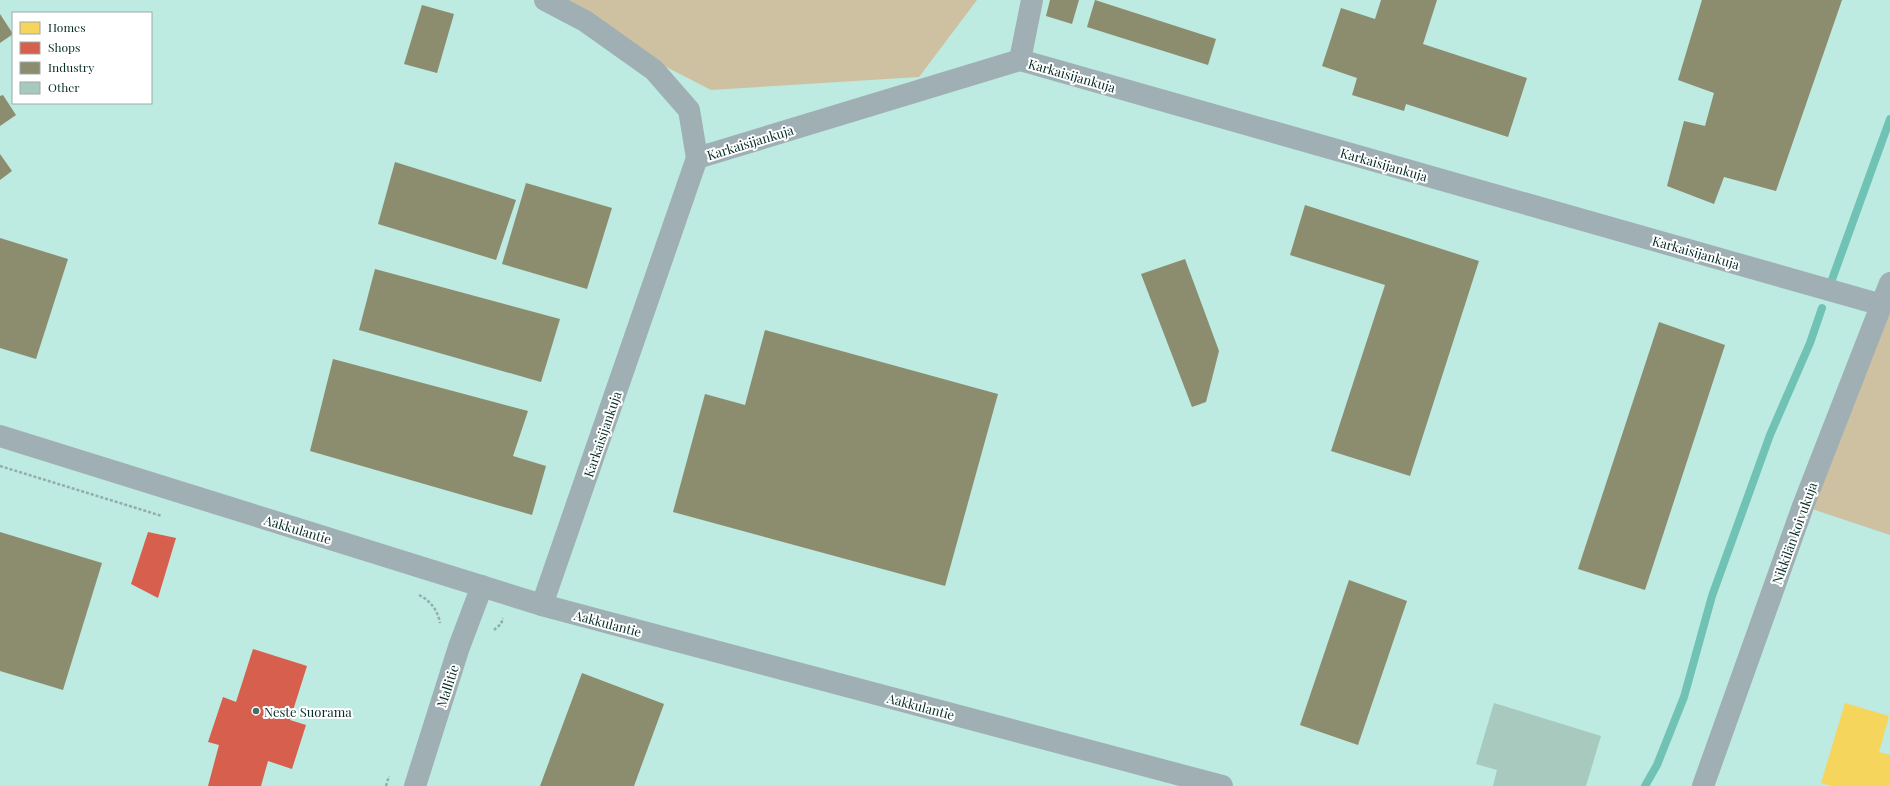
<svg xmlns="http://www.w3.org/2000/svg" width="1890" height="786" font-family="'Playfair Display',serif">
<rect width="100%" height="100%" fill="#bdeae1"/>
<!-- forest -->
<g fill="#cec1a2">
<path d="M 536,0 L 977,0 L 919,77 L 711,90 Z"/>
<path d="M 1890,308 L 1890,535 L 1803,506 Z"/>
</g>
<!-- homes -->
<path fill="#f6d55c" d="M 1845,703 L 1889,716 L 1879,752 L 1890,755 L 1890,786 L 1831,786 L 1821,783 Z"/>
<!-- shops -->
<g fill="#d6604d">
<path d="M 148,532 L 176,538 L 158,598 L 131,584 Z"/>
<path d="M 253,649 L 307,666 L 290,720 L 306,725 L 292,769 L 268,761 L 261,786 L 208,786 L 219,745 L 208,742 L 223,697 L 236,702 Z"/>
</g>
<!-- industry -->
<g fill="#8c8c6e">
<path d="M 1050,0 L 1079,0 L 1072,24 L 1046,16 Z"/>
<path d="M 1095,0 L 1216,39 L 1208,65 L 1087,27 Z"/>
<path d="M 1381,0 L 1437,0 L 1423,44 L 1527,78 L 1508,137 L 1406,104 L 1404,111 L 1352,95 L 1357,78 L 1322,66 L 1341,8 L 1375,19 Z"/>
<path d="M 1702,0 L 1842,0 L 1776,191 L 1724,177 L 1714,204 L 1667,186 L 1684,121 L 1705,126 L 1714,93 L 1678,80 Z"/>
<path d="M 422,5 L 454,14 L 437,73 L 404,64 Z"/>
<path d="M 0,14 L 13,34 L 0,43 Z"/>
<path d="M 3,95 L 16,115 L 0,126 L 0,96 Z"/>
<path d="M 0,154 L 12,171 L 0,180 Z"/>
<path d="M 395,162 L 516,200 L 496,260 L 378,224 Z"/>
<path d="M 526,183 L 612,208 L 587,289 L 502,264 Z"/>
<path d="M 1305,205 L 1479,261 L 1410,476 L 1331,451 L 1385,285 L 1290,255 Z"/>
<path d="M 0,238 L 68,259 L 36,359 L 0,348 Z"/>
<path d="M 1185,259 L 1219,351 L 1206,402 L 1192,407 L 1141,274 Z"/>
<path d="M 375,269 L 560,319 L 541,382 L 359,330 Z"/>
<path d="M 1659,322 L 1725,345 L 1645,590 L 1578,569 Z"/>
<path d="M 765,330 L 998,394 L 945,586 L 673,512 L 705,394 L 745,405 Z"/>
<path d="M 333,359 L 528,411 L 513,456 L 546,466 L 532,515 L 310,451 Z"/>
<path d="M 0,532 L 102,563 L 63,690 L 0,671 Z"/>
<path d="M 1349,580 L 1407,601 L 1358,745 L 1300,725 Z"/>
<path d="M 582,673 L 664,704 L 634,786 L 540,786 Z"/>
</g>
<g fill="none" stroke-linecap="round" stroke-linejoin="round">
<!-- stream -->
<g stroke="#70c3b4" stroke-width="8">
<path d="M 1830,285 L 1890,119"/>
<path d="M 1645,786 L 1657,765 L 1684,697 L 1712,596 L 1770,435 L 1810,343 L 1822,308"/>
</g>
</g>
<!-- building -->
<path fill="#a8c9be" d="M 1494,703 L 1601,736 L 1586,786 L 1493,786 L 1497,770 L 1476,764 Z"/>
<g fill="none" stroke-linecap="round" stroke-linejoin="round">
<!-- path -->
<g stroke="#94acab" stroke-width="2.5" stroke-dasharray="3 2" stroke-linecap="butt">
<path d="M 0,466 L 162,516"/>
<path d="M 419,595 C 431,601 438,611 440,623"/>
<path d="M 494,630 L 501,624 L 503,618"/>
<path d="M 386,786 L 389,776"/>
</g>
<!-- minor -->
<g stroke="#a0afb4" stroke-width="22">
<path d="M 545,0 L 585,21 L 654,70 L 689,110 L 697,158"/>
<path d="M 1020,60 L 1032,0"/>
<path d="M 542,605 L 697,158 L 1020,60 L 1882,305"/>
<path d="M 1703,786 L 1803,506 L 1890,283"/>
</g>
<!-- tertiary -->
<g stroke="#a0afb4" stroke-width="22">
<path d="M 0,436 L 542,605 L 1222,786"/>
<path d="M 415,786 L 459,647 L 482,586"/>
</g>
</g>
<!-- markers -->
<circle fill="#466e67" stroke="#fff" stroke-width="1.5" cx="256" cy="711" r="4"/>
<g text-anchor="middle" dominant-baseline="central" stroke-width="4" stroke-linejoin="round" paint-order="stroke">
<!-- street labels -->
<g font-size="13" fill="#062c26" stroke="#fff">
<text transform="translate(1072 75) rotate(16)">Karkaisijankuja</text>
<text transform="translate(750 142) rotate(-17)">Karkaisijankuja</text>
<text transform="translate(1384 164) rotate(16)">Karkaisijankuja</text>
<text transform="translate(1696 252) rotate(16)">Karkaisijankuja</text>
<text transform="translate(602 434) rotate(-71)">Karkaisijankuja</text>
<text transform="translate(298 529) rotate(17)">Aakkulantie</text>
<text transform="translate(1794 533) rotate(-70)">Nikkilän koivukuja</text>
<text transform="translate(608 623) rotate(15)">Aakkulantie</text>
<text transform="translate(447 686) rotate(-72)">Mallitie</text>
<text transform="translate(921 706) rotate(15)">Aakkulantie</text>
</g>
<!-- poi labels -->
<g font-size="13" fill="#062c26" stroke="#fff" text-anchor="start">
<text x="264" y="711">Neste Suorama</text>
</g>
</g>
<!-- legend -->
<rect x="12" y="12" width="140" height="92" fill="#ffffff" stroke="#9baba8"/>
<rect x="20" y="22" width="20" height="12" fill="#f6d55c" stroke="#9baba8"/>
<text x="48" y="32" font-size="12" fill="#062c26">Homes</text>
<rect x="20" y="42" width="20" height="12" fill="#d6604d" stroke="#9baba8"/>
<text x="48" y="52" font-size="12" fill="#062c26">Shops</text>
<rect x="20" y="62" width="20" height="12" fill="#8c8c6e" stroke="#9baba8"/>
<text x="48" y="72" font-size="12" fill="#062c26">Industry</text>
<rect x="20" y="82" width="20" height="12" fill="#a8c9be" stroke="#9baba8"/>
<text x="48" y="92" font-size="12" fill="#062c26">Other</text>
</svg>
